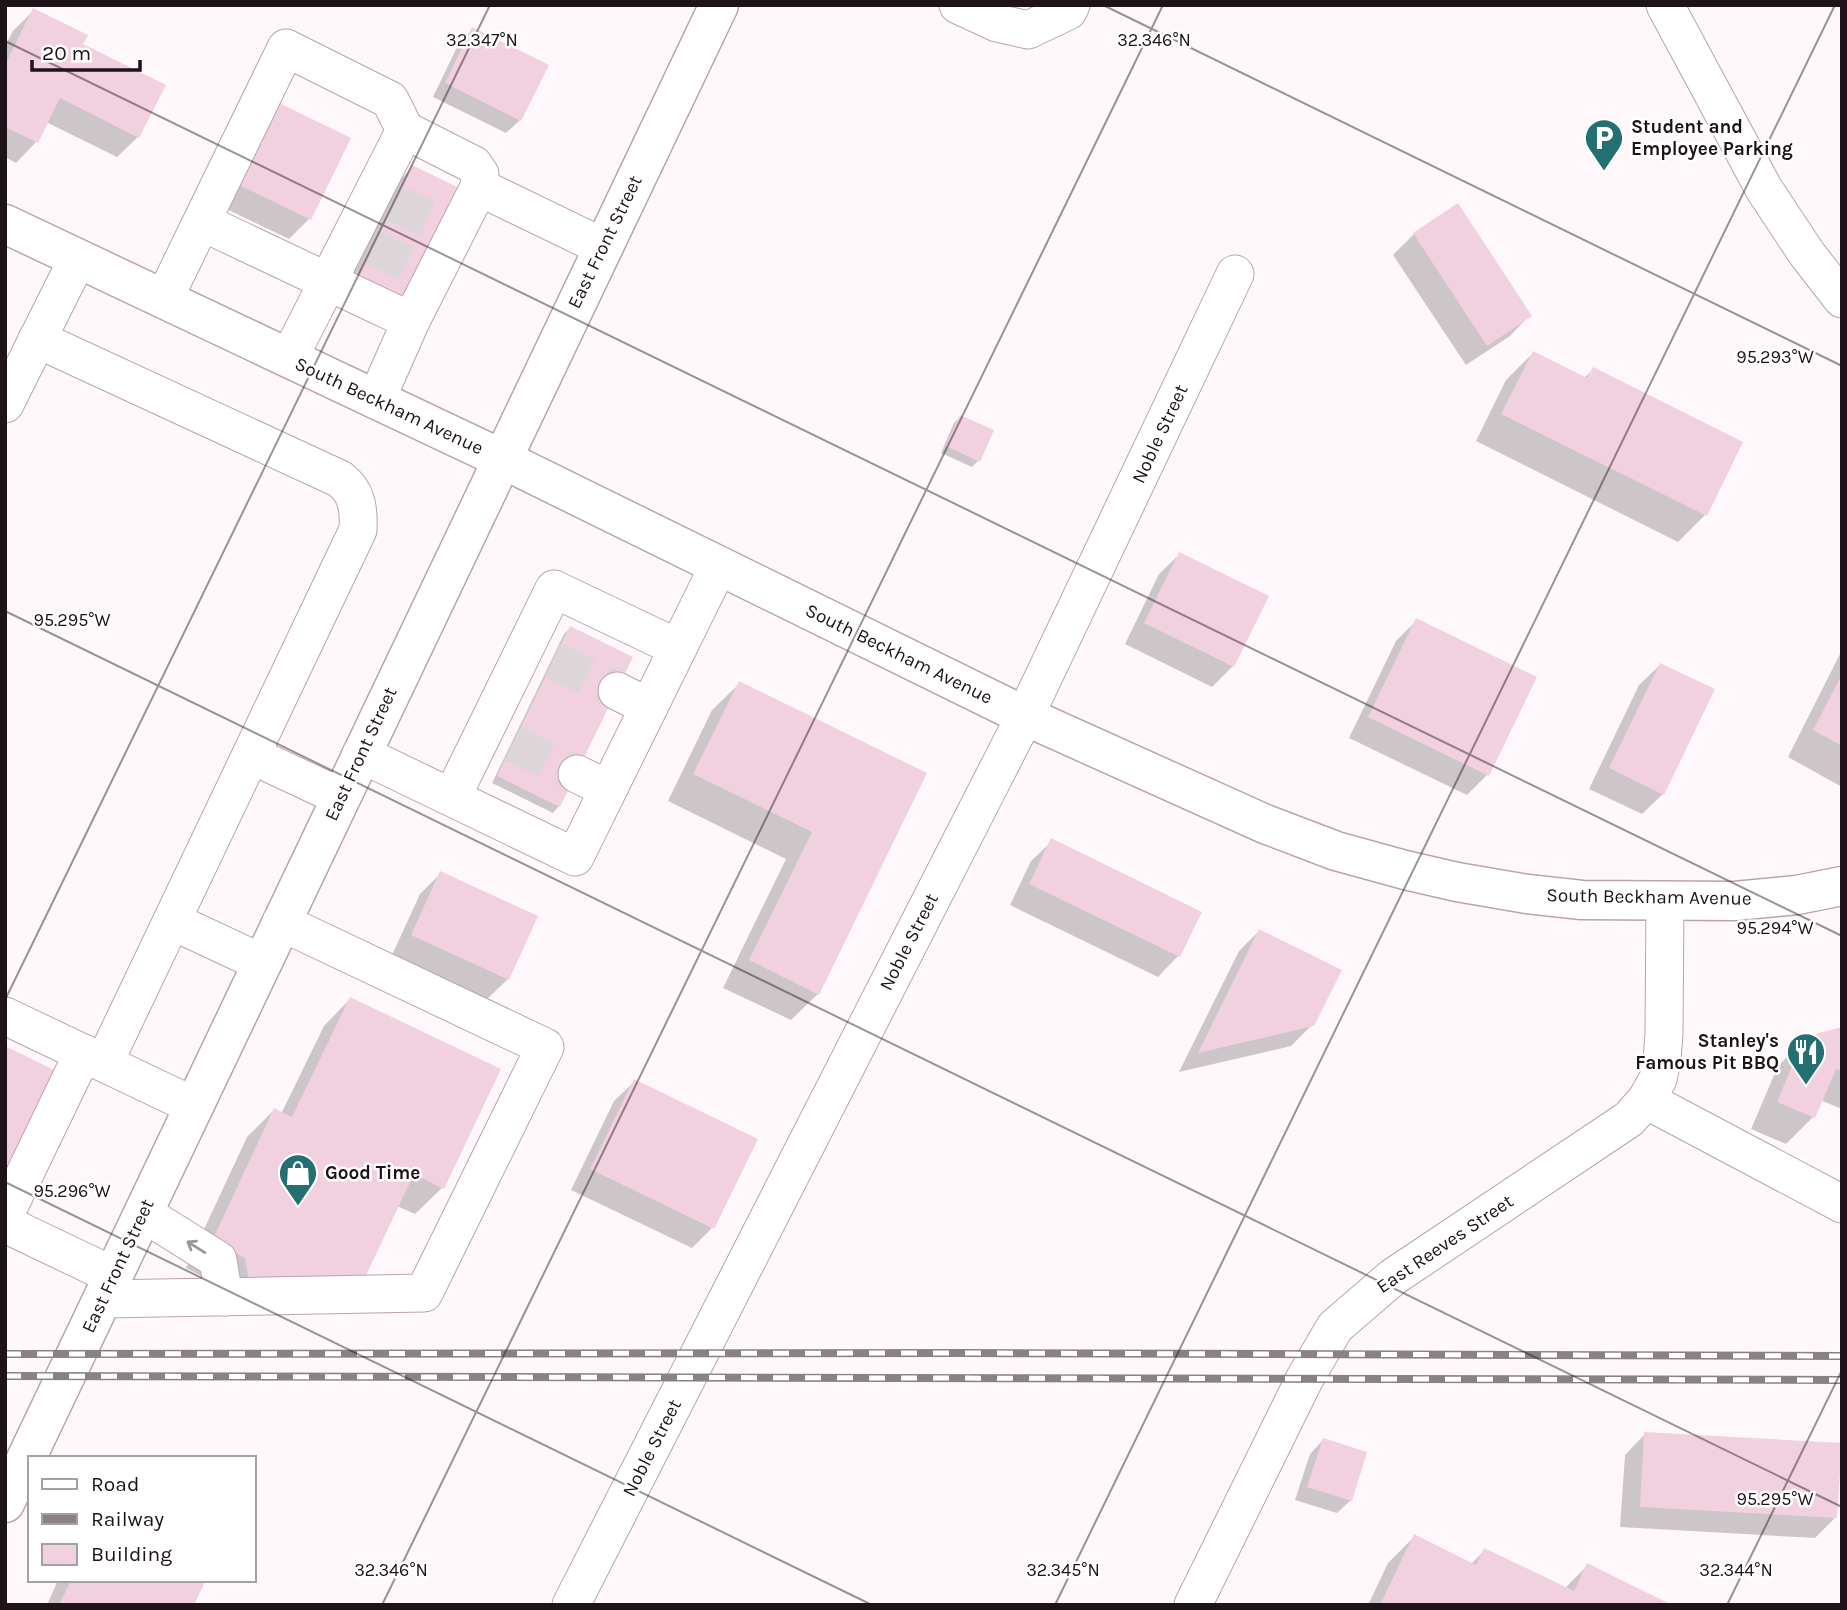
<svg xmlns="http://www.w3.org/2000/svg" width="1847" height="1610" font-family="Karla,sans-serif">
<rect width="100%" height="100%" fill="#fff8fb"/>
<!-- shadow -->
<g fill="#0003">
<path d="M 33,11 L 81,45 L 138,137 L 117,157 L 46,122 L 36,142 L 16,163 L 5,157 L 5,46 L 13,31 Z"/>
<path d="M 472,30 L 520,120 L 506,133 L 433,97 L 459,43 Z"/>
<path d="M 255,124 L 309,219 L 289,239 L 216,204 Z"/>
<path d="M 412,168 L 397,306 L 376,326 L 334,306 L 392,188 Z"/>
<path d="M 1457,205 L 1530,315 L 1510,336 L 1466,365 L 1393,255 L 1414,234 Z"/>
<path d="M 1533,353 L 1584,378 L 1594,369 L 1705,515 L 1678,542 L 1476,441 L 1506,380 Z"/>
<path d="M 960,417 L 978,461 L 972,467 L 941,453 L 954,423 Z"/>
<path d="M 1180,554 L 1233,666 L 1212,687 L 1125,644 L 1159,574 Z"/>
<path d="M 1417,620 L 1487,775 L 1467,795 L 1349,738 L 1396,641 Z"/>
<path d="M 570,628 L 559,806 L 553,813 L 492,783 L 564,634 Z"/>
<path d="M 1842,650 L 1842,787 L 1788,757 Z"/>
<path d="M 1660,665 L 1663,794 L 1642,814 L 1589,789 L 1639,685 Z"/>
<path d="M 739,684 L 925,774 L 818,994 L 791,1020 L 723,988 L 786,859 L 668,801 L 712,710 Z"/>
<path d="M 1052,841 L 1199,913 L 1178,956 L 1158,977 L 1010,905 L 1031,861 Z"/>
<path d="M 441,873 L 508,979 L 487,999 L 392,955 L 420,894 Z"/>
<path d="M 1259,931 L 1312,1025 L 1291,1046 L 1179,1072 L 1239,951 Z"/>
<path d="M 350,999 L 442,1188 L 415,1214 L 397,1206 L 360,1285 L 219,1285 L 186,1268 L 247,1137 L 274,1110 L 281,1114 L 324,1026 Z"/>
<path d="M 1842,1029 L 1842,1109 L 1820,1100 L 1813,1117 L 1786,1144 L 1751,1129 L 1778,1066 L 1805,1039 Z"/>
<path d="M 635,1081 L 712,1228 L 692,1248 L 571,1190 L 614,1101 Z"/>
<path d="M 1645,1434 L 1836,1517 L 1815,1538 L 1620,1527 L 1625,1455 Z"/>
<path d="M 1323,1440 L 1351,1500 L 1337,1513 L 1295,1500 L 1310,1454 Z"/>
<path d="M 1415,1536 L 1471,1564 L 1485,1550 L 1564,1589 L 1588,1565 L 1668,1605 L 1368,1605 L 1388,1563 Z"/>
<path d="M 58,1580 L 204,1580 L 192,1605 L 47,1605 Z"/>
</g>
<!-- building -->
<g fill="#f1d0df">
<path d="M 33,8 L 88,35 L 83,44 L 166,85 L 139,138 L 60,98 L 38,143 L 5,127 L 5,65 Z"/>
<path d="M 472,27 L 549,65 L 521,121 L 445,83 Z"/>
<path d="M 275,101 L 351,138 L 311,220 L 235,183 Z"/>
<path d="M 412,165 L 457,187 L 398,307 L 354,285 Z"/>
<path d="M 1458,203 L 1532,316 L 1487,346 L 1413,233 Z"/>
<path d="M 1533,351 L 1587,378 L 1593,367 L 1743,442 L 1707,516 L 1501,414 Z"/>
<path d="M 960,415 L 994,430 L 980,462 L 946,446 Z"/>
<path d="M 1179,552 L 1269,596 L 1234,667 L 1144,623 Z"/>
<path d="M 1416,618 L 1537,677 L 1489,776 L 1368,717 Z"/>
<path d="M 570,626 L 633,657 L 560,807 L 497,776 Z"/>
<path d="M 1660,663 L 1715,689 L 1664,795 L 1609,768 Z"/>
<path d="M 1842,674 L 1842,746 L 1813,730 Z"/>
<path d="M 739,681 L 927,773 L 819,995 L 749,960 L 812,832 L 693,774 Z"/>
<path d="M 1051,838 L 1202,912 L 1180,957 L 1029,884 Z"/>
<path d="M 440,871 L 538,916 L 509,980 L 411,935 Z"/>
<path d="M 1259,929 L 1342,970 L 1314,1026 L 1198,1053 Z"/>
<path d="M 350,997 L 501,1069 L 444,1189 L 414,1174 L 361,1286 L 249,1283 L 245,1258 L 212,1241 L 274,1108 L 292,1117 Z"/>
<path d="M 1842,1027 L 1842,1071 L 1836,1069 L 1815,1118 L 1777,1102 L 1804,1037 Z"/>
<path d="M 5,1046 L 54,1070 L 5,1173 Z"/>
<path d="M 634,1079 L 758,1139 L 714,1229 L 590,1169 Z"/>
<path d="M 1644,1432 L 1842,1443 L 1837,1518 L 1640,1507 Z"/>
<path d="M 1323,1438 L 1367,1452 L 1352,1501 L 1307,1487 Z"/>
<path d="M 1414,1534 L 1476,1565 L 1484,1548 L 1574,1591 L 1587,1563 L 1672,1605 L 1380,1605 Z"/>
<path d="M 71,1580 L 206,1580 L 194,1605 L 59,1605 Z"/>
</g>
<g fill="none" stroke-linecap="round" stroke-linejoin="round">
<!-- minor-tunnel -->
<g stroke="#ddd6d9" stroke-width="37" stroke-dasharray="37 18" stroke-linecap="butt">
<path d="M 394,203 L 439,224"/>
<path d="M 373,247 L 417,268"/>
<path d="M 553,660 L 617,691"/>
<path d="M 513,744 L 577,774"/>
</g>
<!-- minor casing -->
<g stroke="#bfa0ae" stroke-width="39">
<g id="minor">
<path d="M 958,5 L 997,23 L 1028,30 L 1068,11 L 1071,5"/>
<path d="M 1665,5 L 1764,189 L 1807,254 L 1842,299"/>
<path d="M 405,130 L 474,165 L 480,174 L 479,187"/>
<path d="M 202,222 L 411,321 L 376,400"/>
<path d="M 164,299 L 286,48 L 390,100 L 405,130 L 289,358"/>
<path d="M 411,321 L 479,187 L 603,247"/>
<path d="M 37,339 L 340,479 C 357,492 359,508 358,530 L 104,1063"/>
<path d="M 5,404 L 78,258"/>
<path d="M 617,691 L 649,707"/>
<path d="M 361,754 L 575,857 L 719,565"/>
<path d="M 251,755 L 341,797"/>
<path d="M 577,774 L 608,789"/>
<path d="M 452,797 L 554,589 L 678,648"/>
<path d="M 172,921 L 262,963"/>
<path d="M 5,1016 L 194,1106"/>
<path d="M 1646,1100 L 1842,1204"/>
<path d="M 143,1213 L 218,1260 L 224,1297"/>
<path d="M 5,1215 L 83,1053"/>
<path d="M 5,1224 L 114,1276"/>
<path d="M 103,1299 L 424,1293 L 545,1047 L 281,922"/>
<path d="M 571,1605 L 1025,716 L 1235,274"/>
<path d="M 1193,1605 L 1305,1378 L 1335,1327 L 1393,1277 L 1629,1119 L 1646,1100 L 1658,1079 L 1662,1060 L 1664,1033 L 1665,901"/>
</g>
</g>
<!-- major casing -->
<g stroke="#bfa0ae" stroke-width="41">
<g id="major">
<path d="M 5,224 L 502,459 L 1025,716 L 1265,824 L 1336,851 L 1405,870 L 1457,882 L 1527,894 L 1582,900 L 1735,901 L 1797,895 L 1842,886"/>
<path d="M 5,1503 L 719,5"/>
</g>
</g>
<!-- minor -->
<use href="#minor" stroke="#fff" stroke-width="37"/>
<!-- major -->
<use href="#major" stroke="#fff" stroke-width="38"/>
<!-- rail casing -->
<g stroke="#8a8185" stroke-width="8">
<g id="rail">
<path d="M 5,1354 L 967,1353 L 1842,1356"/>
<path d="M 5,1376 L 1842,1380"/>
</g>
</g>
<!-- rail -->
<use href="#rail" stroke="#fff" stroke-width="5" stroke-dasharray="16" stroke-linecap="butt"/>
</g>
<!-- one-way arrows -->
<defs><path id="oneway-shaft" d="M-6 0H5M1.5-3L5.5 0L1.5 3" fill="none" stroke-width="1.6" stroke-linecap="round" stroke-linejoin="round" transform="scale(1.75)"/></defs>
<use stroke="#9a9597" href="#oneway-shaft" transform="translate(196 1247) rotate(-148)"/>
<!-- ticks -->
<path fill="none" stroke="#1e1318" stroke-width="2" stroke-opacity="0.45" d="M 1103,5 L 1842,366M 5,41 L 1842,936M 5,611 L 1842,1507M 5,1000 L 490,5M 5,1182 L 872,1605M 382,1605 L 1163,5M 1055,1605 L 1835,5M 1727,1605 L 1842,1370"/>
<!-- icons -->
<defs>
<g id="parking-pin" transform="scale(2.0125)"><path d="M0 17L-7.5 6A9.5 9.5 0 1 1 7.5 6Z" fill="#246f71" stroke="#fff"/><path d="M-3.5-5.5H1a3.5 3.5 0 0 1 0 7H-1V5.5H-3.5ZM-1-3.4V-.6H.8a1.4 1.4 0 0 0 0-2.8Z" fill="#fff"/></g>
<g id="restaurant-pin" transform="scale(2.0125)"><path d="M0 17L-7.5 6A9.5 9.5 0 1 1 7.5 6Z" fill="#246f71" stroke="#fff"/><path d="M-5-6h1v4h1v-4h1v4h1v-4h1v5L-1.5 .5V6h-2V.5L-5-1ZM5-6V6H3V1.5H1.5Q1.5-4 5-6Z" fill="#fff"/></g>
<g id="shop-pin" transform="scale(2.0125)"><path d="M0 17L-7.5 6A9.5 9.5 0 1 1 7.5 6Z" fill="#246f71" stroke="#fff"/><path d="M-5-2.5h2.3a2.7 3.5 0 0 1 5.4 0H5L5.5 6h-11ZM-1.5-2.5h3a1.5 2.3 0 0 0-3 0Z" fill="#fff"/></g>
</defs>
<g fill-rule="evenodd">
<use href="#parking-pin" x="1604" y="138"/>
<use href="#restaurant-pin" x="1806" y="1052"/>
<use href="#shop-pin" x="298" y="1173"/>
</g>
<g text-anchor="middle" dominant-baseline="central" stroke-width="5" stroke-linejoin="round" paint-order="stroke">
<!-- poi labels -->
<g font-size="19" font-weight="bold" fill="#1e1318" stroke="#fff" text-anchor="start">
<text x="1631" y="127">Student and<tspan x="1631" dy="22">Employee Parking</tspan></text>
<text x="1779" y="1041" text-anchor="end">Stanley's<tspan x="1779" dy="22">Famous Pit BBQ</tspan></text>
<text x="325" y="1173">Good Time</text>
</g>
<!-- street labels -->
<g font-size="19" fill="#1e1318" stroke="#fff">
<text transform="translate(605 242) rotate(-64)">East Front Street</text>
<text transform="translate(389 406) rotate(25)">South Beckham Avenue</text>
<text transform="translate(1160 434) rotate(-65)">Noble Street</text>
<text transform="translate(899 654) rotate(26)">South Beckham Avenue</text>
<text transform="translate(361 754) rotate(-65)">East Front Street</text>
<text transform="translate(1649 897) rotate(1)">South Beckham Avenue</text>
<text transform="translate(909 942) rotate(-63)">Noble Street</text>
<text transform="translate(1445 1244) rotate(-34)">East Reeves Street</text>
<text transform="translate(118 1266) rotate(-65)">East Front Street</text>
<text transform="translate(652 1448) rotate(-63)">Noble Street</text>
</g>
</g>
<g font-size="18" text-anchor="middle" fill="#1e1318" stroke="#fff" stroke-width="5" stroke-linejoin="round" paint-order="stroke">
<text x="482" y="46">32.347°N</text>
<text x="1154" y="46">32.346°N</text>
<text x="1775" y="363">95.293°W</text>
<text x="72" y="626">95.295°W</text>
<text x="1775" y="934">95.294°W</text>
<text x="72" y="1197">95.296°W</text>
<text x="1775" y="1505">95.295°W</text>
<text x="391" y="1576">32.346°N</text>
<text x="1063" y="1576">32.345°N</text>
<text x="1736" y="1576">32.344°N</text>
</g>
<!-- border -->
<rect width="1847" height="1610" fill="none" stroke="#1e1318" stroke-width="14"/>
<!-- legend -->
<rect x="28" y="1456" width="228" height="126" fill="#ffffff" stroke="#a5a1a3" stroke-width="2"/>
<rect x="42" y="1479" width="35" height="10" fill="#ffffff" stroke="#a5a1a3" stroke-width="2"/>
<text x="91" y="1491" font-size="21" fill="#1e1318">Road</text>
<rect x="42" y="1514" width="35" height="10" fill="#8a8185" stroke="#a5a1a3" stroke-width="2"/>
<text x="91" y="1526" font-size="21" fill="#1e1318">Railway</text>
<rect x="42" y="1544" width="35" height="21" fill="#f1d0df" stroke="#a5a1a3" stroke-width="2"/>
<text x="91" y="1561" font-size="21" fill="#1e1318">Building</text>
<!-- scale -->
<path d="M32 60v10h108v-10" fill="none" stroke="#1e1318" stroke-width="3.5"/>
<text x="42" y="60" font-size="21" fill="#1e1318" stroke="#ffffff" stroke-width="5" paint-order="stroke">20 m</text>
</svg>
